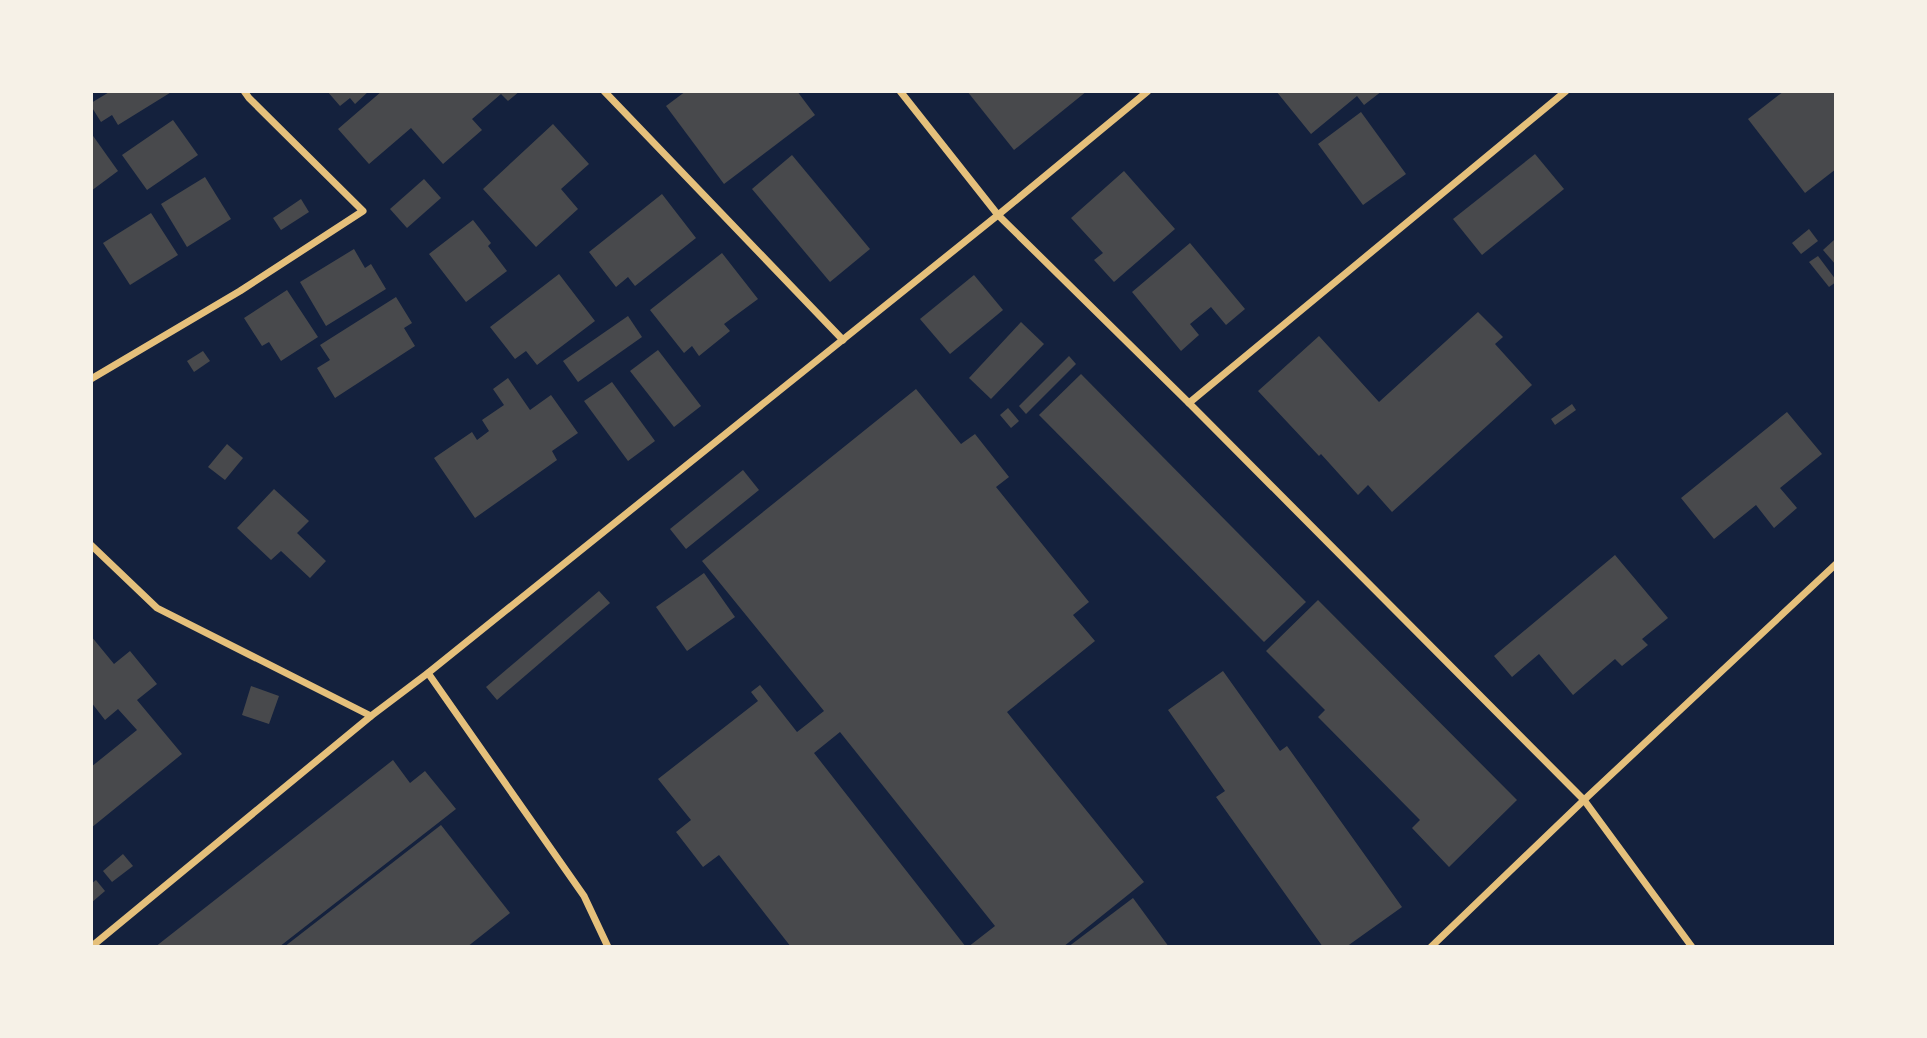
<svg xmlns="http://www.w3.org/2000/svg" width="1927" height="1038" font-family="Figtree,sans-serif">
<rect width="100%" height="100%" fill="#14213d"/>
<!-- building -->
<g fill="#48494c">
<path d="M 111,91 L 173,91 L 118,125 L 112,115 L 101,122 L 91,106 L 91,103 Z"/>
<path d="M 327,91 L 369,91 L 355,104 L 350,98 L 340,106 Z"/>
<path d="M 382,91 L 520,91 L 508,101 L 501,94 L 472,119 L 482,130 L 443,164 L 411,128 L 369,164 L 338,129 Z"/>
<path d="M 686,91 L 797,91 L 815,115 L 724,184 L 666,106 Z"/>
<path d="M 967,91 L 1087,91 L 1014,150 Z"/>
<path d="M 1276,91 L 1382,91 L 1364,105 L 1357,96 L 1311,134 Z"/>
<path d="M 1784,91 L 1836,91 L 1836,169 L 1805,193 L 1748,119 Z"/>
<path d="M 1361,112 L 1406,174 L 1363,205 L 1318,144 Z"/>
<path d="M 173,120 L 198,155 L 147,190 L 122,155 Z"/>
<path d="M 553,124 L 589,164 L 561,189 L 578,209 L 536,247 L 483,189 Z"/>
<path d="M 91,133 L 118,171 L 91,191 Z"/>
<path d="M 1535,154 L 1564,189 L 1482,255 L 1453,219 Z"/>
<path d="M 792,155 L 870,249 L 830,282 L 752,189 Z"/>
<path d="M 1124,171 L 1175,229 L 1114,282 L 1094,260 L 1103,253 L 1071,218 Z"/>
<path d="M 205,177 L 231,219 L 187,247 L 161,204 Z"/>
<path d="M 424,179 L 441,198 L 407,228 L 390,209 Z"/>
<path d="M 662,194 L 696,238 L 635,286 L 628,277 L 616,287 L 589,252 Z"/>
<path d="M 301,199 L 309,212 L 281,230 L 273,218 Z"/>
<path d="M 151,213 L 178,255 L 130,285 L 103,243 Z"/>
<path d="M 473,220 L 491,243 L 488,246 L 507,271 L 466,302 L 429,254 Z"/>
<path d="M 1809,229 L 1818,241 L 1801,254 L 1792,243 Z"/>
<path d="M 1834,240 L 1836,242 L 1836,265 L 1823,250 Z"/>
<path d="M 1190,243 L 1245,309 L 1226,325 L 1211,307 L 1190,324 L 1199,335 L 1181,351 L 1132,292 Z"/>
<path d="M 354,249 L 365,268 L 371,264 L 386,289 L 326,326 L 300,282 Z"/>
<path d="M 722,253 L 758,299 L 724,324 L 730,331 L 699,356 L 692,346 L 684,353 L 650,310 Z"/>
<path d="M 1818,256 L 1836,280 L 1836,282 L 1829,287 L 1809,262 Z"/>
<path d="M 559,274 L 595,321 L 537,365 L 526,351 L 515,359 L 490,327 Z"/>
<path d="M 974,275 L 1003,310 L 950,354 L 920,319 Z"/>
<path d="M 287,290 L 318,337 L 281,361 L 269,342 L 262,346 L 244,318 Z"/>
<path d="M 396,297 L 412,323 L 404,328 L 415,346 L 335,398 L 317,368 L 330,360 L 320,345 Z"/>
<path d="M 1478,312 L 1503,337 L 1495,344 L 1532,385 L 1392,512 L 1368,485 L 1358,495 L 1321,454 L 1319,456 L 1258,391 L 1319,336 L 1379,402 Z"/>
<path d="M 628,316 L 642,337 L 578,382 L 563,361 Z"/>
<path d="M 1021,322 L 1044,344 L 991,399 L 969,378 Z"/>
<path d="M 658,350 L 701,406 L 674,427 L 630,371 Z"/>
<path d="M 203,351 L 210,361 L 194,372 L 187,361 Z"/>
<path d="M 1069,356 L 1076,364 L 1026,414 L 1019,406 Z"/>
<path d="M 1081,374 L 1306,602 L 1264,642 L 1039,415 Z"/>
<path d="M 508,378 L 530,410 L 551,395 L 578,433 L 552,451 L 557,460 L 475,518 L 434,458 L 472,432 L 477,440 L 489,431 L 482,420 L 504,405 L 493,389 Z"/>
<path d="M 612,382 L 655,441 L 628,461 L 584,401 Z"/>
<path d="M 916,389 L 961,444 L 975,434 L 1009,477 L 996,487 L 1089,602 L 1073,615 L 1095,641 L 1007,712 L 1144,882 L 1063,947 L 1012,947 L 1010,945 L 1007,947 L 968,947 L 995,926 L 840,732 L 814,753 L 966,947 L 791,947 L 719,855 L 703,867 L 676,832 L 691,820 L 658,779 L 758,701 L 751,692 L 760,685 L 797,732 L 824,711 L 702,561 Z"/>
<path d="M 1572,404 L 1576,410 L 1555,425 L 1551,419 Z"/>
<path d="M 1008,408 L 1019,421 L 1011,428 L 1000,415 Z"/>
<path d="M 1787,412 L 1822,454 L 1780,488 L 1797,508 L 1774,528 L 1756,505 L 1714,539 L 1681,498 Z"/>
<path d="M 227,444 L 243,458 L 225,480 L 208,467 Z"/>
<path d="M 743,470 L 759,490 L 686,549 L 670,529 Z"/>
<path d="M 274,489 L 309,521 L 297,533 L 326,561 L 310,578 L 281,551 L 271,560 L 237,528 Z"/>
<path d="M 1615,555 L 1668,618 L 1642,639 L 1648,645 L 1622,666 L 1615,659 L 1573,695 L 1539,654 L 1512,677 L 1494,656 Z"/>
<path d="M 704,573 L 735,617 L 687,651 L 656,607 Z"/>
<path d="M 599,591 L 610,603 L 497,700 L 486,687 Z"/>
<path d="M 1318,600 L 1517,800 L 1449,867 L 1412,828 L 1420,820 L 1318,717 L 1325,710 L 1266,651 Z"/>
<path d="M 91,636 L 114,664 L 130,651 L 157,684 L 137,700 L 182,754 L 91,828 L 91,767 L 137,730 L 118,709 L 105,720 L 91,702 L 91,679 L 93,678 L 91,676 Z"/>
<path d="M 1223,671 L 1280,751 L 1287,746 L 1402,907 L 1346,947 L 1323,947 L 1216,797 L 1225,791 L 1168,710 Z"/>
<path d="M 251,686 L 279,696 L 269,724 L 242,715 Z"/>
<path d="M 393,760 L 410,783 L 425,771 L 456,809 L 279,947 L 155,947 Z"/>
<path d="M 441,825 L 510,913 L 467,947 L 284,947 Z"/>
<path d="M 123,854 L 133,866 L 112,882 L 103,871 Z"/>
<path d="M 96,880 L 105,891 L 91,903 L 91,884 Z"/>
<path d="M 1133,898 L 1169,947 L 1068,947 Z"/>
</g>
<g fill="none" stroke-linecap="round" stroke-linejoin="round">
<!-- minor -->
<g stroke="#e5c07b" stroke-width="7">
<path d="M 604,91 L 843,340"/>
<path d="M 900,91 L 998,215 L 1189,403 L 1584,800 L 1692,947"/>
<path d="M 91,379 L 240,291 L 363,211 L 249,98 L 244,91"/>
<path d="M 1189,403 L 1566,91"/>
<path d="M 91,545 L 157,608 L 371,716"/>
<path d="M 428,673 L 584,896 L 608,947"/>
<path d="M 91,947 L 371,716 L 428,673 L 998,215 L 1148,91"/>
<path d="M 1431,947 L 1584,800 L 1836,564"/>
</g>
</g>
<!-- border -->
<rect width="1927" height="1038" fill="none" stroke="#f6f1e7" stroke-width="186"/>
</svg>
